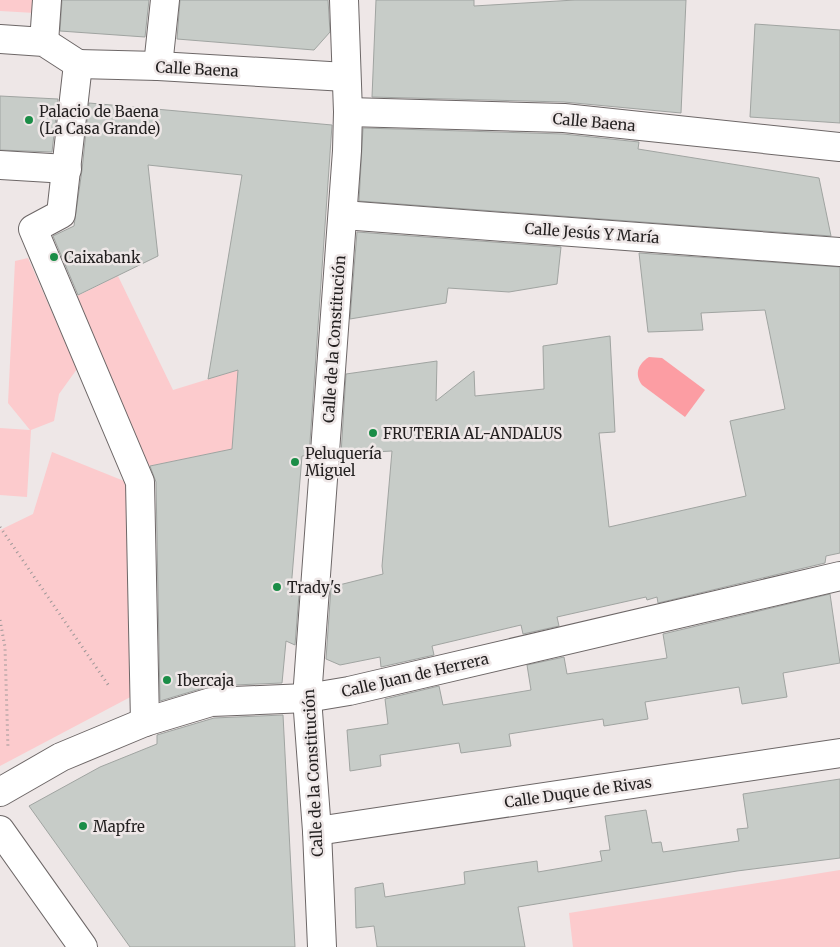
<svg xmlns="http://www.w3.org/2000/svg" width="840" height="947" font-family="Merriweather,serif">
<rect width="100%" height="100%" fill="#eee7e7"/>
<!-- green -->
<g fill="#fccbcd">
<path d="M 0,0 L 36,0 L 35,13 L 0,11 Z"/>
<path d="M 28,258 L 77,369 L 59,394 L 54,421 L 31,430 L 27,497 L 0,495 L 0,428 L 30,430 L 8,403 L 15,261 Z"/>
<path d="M 118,276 L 173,390 L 238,370 L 232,449 L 149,466 L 73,298 Z"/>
<path d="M 52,452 L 134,485 L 138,693 L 0,766 L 0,530 L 33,514 Z"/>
<path d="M 840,870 L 840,947 L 573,947 L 569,913 Z"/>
</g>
<!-- water -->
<path fill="#fc9da3" d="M 649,357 L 662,358 L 705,390 L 685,417 L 642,385 C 634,374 638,364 649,357 Z"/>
<!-- building -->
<g fill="#c7ccc8" stroke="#a0a4a1">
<path d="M 62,0 L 149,0 L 145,37 L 60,31 Z"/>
<path d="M 180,0 L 328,0 L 330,32 L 314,50 L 177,39 Z"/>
<path d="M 376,0 L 474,0 L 474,6 L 575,0 L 686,0 L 681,113 L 564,102 L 372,97 Z"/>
<path d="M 755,24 L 840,30 L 840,123 L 750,117 Z"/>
<path d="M 0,96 L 58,99 L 52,152 L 0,150 Z"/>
<path d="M 89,103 L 332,125 L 309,456 L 302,456 L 292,577 L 291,596 L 299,594 L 295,645 L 286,641 L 282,683 L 210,686 L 160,701 L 156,482 L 150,466 L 232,449 L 238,370 L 208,379 L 242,175 L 148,165 L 158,256 L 78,295 L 53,236 L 74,226 L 82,170 Z"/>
<path d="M 363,128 L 563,134 L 639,142 L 638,149 L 819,178 L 831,236 L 359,201 Z"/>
<path d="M 357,232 L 561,247 L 557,284 L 509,292 L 448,288 L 446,303 L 350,319 Z"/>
<path d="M 639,253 L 840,267 L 840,553 L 826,556 L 825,563 L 658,603 L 657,597 L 647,600 L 646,597 L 557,617 L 559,626 L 523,634 L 521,625 L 432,646 L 434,655 L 381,667 L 380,657 L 340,665 L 326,659 L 331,587 L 383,574 L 382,566 L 392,451 L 341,454 L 346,374 L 437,361 L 436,401 L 474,371 L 475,396 L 544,389 L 543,346 L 610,336 L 615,432 L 599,433 L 609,527 L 746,496 L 730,421 L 785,409 L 765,310 L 701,313 L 703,330 L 648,332 Z"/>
<path d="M 830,594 L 840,663 L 783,673 L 787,697 L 742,704 L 739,687 L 645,702 L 648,719 L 604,726 L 603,719 L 509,734 L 511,746 L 461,753 L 459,743 L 380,755 L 381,766 L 350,771 L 347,730 L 388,724 L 385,699 L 439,686 L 443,705 L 531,690 L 527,665 L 564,657 L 567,674 L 667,658 L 663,634 Z"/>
<path d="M 283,715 L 295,947 L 130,947 L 29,806 L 100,767 L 157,744 L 157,735 L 214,718 Z"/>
<path d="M 840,779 L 840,858 L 737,871 L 518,907 L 525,947 L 377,947 L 374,926 L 356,928 L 355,888 L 383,883 L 385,897 L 465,884 L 464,872 L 537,861 L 538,872 L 602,861 L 600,851 L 610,850 L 605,816 L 646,810 L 652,843 L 661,842 L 663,852 L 739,841 L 737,829 L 748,828 L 743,794 Z"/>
</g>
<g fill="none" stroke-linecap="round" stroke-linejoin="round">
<!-- minor casing -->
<g stroke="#6d6767" stroke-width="30">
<g id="minor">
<path d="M 0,39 L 44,42 L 78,64"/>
<path d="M 44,42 L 47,0"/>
<path d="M 78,64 L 61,214 L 33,229 L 140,482 L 145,722"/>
<path d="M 78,64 L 158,66 L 346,77"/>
<path d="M 158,66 L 165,0"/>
<path d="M 348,112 L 564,118 L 840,147"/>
<path d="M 0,165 L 67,169"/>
<path d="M 343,215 L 840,252"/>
<path d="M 0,792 L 61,757 L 145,722 L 211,702 L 307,698 L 349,691 L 840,576"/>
<path d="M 317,831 L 840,753"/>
<path d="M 322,947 L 317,831 L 307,698 L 347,151 L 348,112 L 344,0"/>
</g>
</g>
<!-- major casing -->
<g stroke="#6d6767" stroke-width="30">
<path id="major" d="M 0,830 L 83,947"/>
</g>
<!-- path -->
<g stroke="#9e9898" stroke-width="3" stroke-dasharray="1 4" stroke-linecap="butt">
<path d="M 0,527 L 109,686"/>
<path d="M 0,620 L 5,647 L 8,749"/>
</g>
<!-- minor -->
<use href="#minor" stroke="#fff" stroke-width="28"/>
<!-- major -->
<use href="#major" stroke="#fff" stroke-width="28"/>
</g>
<!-- markers -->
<g fill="#1b8d47" stroke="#eee7e7" stroke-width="2">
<circle cx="29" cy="120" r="5"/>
<circle cx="54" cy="257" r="5"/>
<circle cx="373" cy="433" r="5"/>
<circle cx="295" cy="462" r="5"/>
<circle cx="277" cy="587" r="5"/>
<circle cx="167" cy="680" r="5"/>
<circle cx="83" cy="826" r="5"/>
</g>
<g text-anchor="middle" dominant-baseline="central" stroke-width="5" stroke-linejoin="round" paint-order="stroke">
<!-- street labels -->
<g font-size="15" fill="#221f1f" stroke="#eee7e7">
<text transform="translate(197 69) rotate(3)">Calle Baena</text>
<text transform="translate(594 122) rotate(5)">Calle Baena</text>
<text transform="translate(592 233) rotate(4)">Calle Jesús Y María</text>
<text transform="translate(334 339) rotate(-86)">Calle de la Constitución</text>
<text transform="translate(415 675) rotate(-13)">Calle Juan de Herrera</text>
<text transform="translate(313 773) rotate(-93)">Calle de la Constitución</text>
<text transform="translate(578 792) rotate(-8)">Calle Duque de Rivas</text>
</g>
<!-- poi labels -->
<g font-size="15" fill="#221f1f" stroke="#eee7e7" text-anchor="start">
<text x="39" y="111">Palacio de Baena<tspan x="39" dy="17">(La Casa Grande)</tspan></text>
<text x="64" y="257">Caixabank</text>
<text x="383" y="433">FRUTERIA AL-ANDALUS</text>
<text x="305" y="453">Peluquería<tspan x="305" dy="17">Miguel</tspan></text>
<text x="287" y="587">Trady's</text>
<text x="177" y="680">Ibercaja</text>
<text x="93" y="826">Mapfre</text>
</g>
</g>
</svg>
